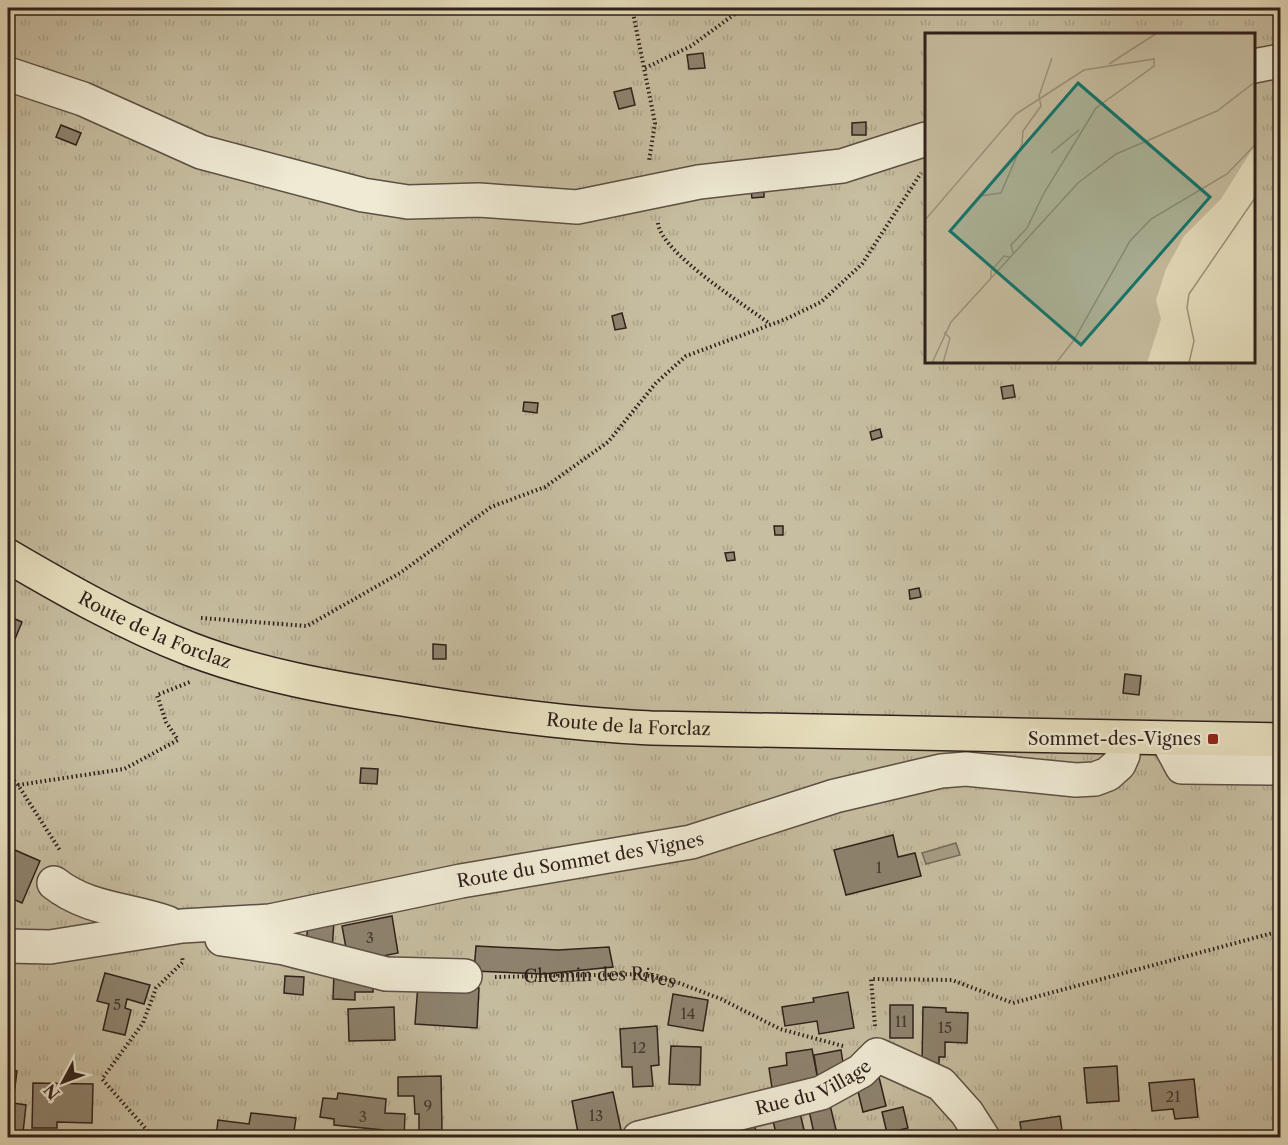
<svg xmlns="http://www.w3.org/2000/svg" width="1288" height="1145" font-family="'Libre Caslon Text',serif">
<defs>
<pattern id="grass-tufts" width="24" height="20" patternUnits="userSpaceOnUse" patternTransform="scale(1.5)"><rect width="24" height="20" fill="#c7bea1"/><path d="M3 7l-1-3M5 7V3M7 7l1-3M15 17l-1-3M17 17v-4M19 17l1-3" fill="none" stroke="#aba38a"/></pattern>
</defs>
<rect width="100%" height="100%" fill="#e6debd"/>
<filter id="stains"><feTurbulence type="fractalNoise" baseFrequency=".00333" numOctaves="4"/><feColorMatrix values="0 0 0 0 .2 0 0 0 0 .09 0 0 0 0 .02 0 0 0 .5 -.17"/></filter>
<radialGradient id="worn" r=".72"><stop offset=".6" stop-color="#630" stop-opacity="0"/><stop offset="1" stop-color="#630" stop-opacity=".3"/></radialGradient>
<!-- grass -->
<path fill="url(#grass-tufts)" stroke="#7a6f5e" stroke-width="1.5" fill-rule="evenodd" d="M 8,8 L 1280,8 L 1280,1137 L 8,1137 ZM 926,34 L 1254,34 L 1254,362 L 926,362 Z"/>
<!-- water -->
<path fill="#a79d86" stroke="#776b5b" stroke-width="1.5" d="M 956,843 L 960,855 L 926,864 L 922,853 Z"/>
<!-- building -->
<g fill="#8e836f" stroke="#2e201b" stroke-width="1.5">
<path d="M 703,53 L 705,68 L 689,69 L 687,55 Z"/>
<path d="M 631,88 L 635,105 L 619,109 L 614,92 Z"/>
<path d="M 866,122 L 866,135 L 852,135 L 852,123 Z"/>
<path d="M 61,125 L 81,133 L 76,145 L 56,137 Z"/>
<path d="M 764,183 L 764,197 L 752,198 L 750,184 Z"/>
<path d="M 622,313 L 626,328 L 615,330 L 612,316 Z"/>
<path d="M 1013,385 L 1015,397 L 1003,399 L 1001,387 Z"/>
<path d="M 524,402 L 538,403 L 537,413 L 523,411 Z"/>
<path d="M 880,429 L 882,437 L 872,440 L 870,432 Z"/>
<path d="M 774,526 L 783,526 L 783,535 L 775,535 Z"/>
<path d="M 734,552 L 735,560 L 727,561 L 725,553 Z"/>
<path d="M 919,588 L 921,597 L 910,599 L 909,590 Z"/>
<path d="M 8,616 L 22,622 L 15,639 L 8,636 Z"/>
<path d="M 433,644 L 446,645 L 446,659 L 433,659 Z"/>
<path d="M 1125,674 L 1141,676 L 1139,695 L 1123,693 Z"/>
<path d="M 361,768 L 378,769 L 377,784 L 360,783 Z"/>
<path d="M 893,835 L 898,857 L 915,853 L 921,876 L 846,895 L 834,850 Z"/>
<path d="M 8,847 L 40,861 L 22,903 L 8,897 Z"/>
<path d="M 392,916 L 398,953 L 373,958 L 346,948 L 342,926 Z"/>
<path d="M 308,921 L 334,922 L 332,950 L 306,948 Z"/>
<path d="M 476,946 L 558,950 L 609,947 L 613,967 L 543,974 L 474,971 Z"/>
<path d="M 334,972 L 373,974 L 373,992 L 355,992 L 355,1000 L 333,999 Z"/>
<path d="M 105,973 L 150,985 L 144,1004 L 127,999 L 125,1008 L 131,1010 L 125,1035 L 103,1030 L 109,1004 L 97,1001 Z"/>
<path d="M 285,976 L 304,977 L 303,995 L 284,993 Z"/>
<path d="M 418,984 L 479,988 L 477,1028 L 415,1024 Z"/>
<path d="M 848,992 L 854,1028 L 819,1034 L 817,1021 L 785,1026 L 782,1007 L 814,1002 L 813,998 Z"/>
<path d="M 673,994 L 708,1000 L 703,1031 L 668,1025 Z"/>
<rect x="890" y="1005" width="23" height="33"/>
<path d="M 394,1007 L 395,1040 L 349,1041 L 348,1009 Z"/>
<path d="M 923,1007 L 946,1008 L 946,1012 L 968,1013 L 967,1043 L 945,1042 L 945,1057 L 939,1057 L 939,1066 L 922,1066 Z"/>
<path d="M 657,1026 L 659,1065 L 651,1066 L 653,1086 L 633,1087 L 632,1067 L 622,1067 L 620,1029 Z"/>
<path d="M 671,1046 L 701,1047 L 700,1085 L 669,1084 Z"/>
<path d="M 812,1049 L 818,1080 L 772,1088 L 769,1068 L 787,1065 L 786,1053 Z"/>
<path d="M 841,1050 L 845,1076 L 818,1080 L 814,1055 Z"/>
<path d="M 1117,1066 L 1119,1101 L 1087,1103 L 1084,1068 Z"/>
<path d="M 8,1070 L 17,1071 L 13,1103 L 26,1105 L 23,1133 L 8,1131 Z"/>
<path d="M 878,1073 L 886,1106 L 863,1112 L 855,1079 Z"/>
<path d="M 441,1076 L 442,1130 L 419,1130 L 419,1114 L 415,1114 L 414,1096 L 398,1096 L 398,1077 Z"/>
<path d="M 1194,1079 L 1198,1117 L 1175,1119 L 1173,1109 L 1152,1111 L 1149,1083 Z"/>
<path d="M 33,1083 L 93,1084 L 92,1123 L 57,1122 L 57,1128 L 32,1128 Z"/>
<path d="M 613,1092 L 621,1130 L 579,1138 L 572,1101 Z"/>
<path d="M 338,1093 L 386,1099 L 385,1113 L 405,1114 L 404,1138 L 382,1138 L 383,1130 L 334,1125 L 334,1119 L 320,1117 L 323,1098 L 337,1099 Z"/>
<path d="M 829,1101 L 838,1138 L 815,1138 L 808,1106 Z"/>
<path d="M 798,1105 L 806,1138 L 777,1138 L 771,1112 Z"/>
<path d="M 903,1107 L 908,1128 L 887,1133 L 882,1112 Z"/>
<path d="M 251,1113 L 296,1118 L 293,1138 L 216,1138 L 218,1120 L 249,1124 Z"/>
<path d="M 1060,1116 L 1063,1138 L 1022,1138 L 1020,1122 Z"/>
<path d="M 753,1121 L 758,1138 L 715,1138 L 714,1132 Z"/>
<path d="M 1136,1130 L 1137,1138 L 1100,1138 L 1100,1135 Z"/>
</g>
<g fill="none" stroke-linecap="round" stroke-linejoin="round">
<!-- minor casing -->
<g stroke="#5c5044" stroke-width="36">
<g id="minor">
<path d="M 1254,66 L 1280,61"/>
<path d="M 8,74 L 83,99 L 201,152 L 363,195 L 408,202 L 479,200 L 577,207 L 699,182 L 842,166 L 926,139"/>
<path d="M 1167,739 L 1182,767 L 1280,768"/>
<path d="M 54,883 C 88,910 129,909 168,923"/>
<path d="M 222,939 L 284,948 L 386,974 L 465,976"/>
<path id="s2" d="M 8,946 L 50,947 L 182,926 L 270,921 L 461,881 L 691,842 L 835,796 L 941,771 L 966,769 L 1076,780 L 1095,779 L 1108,774 L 1119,764 L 1123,755 L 1124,738"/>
<path id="s3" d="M 639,1138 L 821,1093 L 861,1071 L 877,1055 L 941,1084 L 967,1113 L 983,1138"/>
</g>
</g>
<!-- major casing -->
<g stroke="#2e201b" stroke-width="36">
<g id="major">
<path id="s4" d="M 8,556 C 66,590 126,624 190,649 C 258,675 331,688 402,699 C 485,713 567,724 651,728 L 1280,740"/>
</g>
</g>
<!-- path -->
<g stroke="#2e201b" stroke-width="4" stroke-dasharray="1.5 3" stroke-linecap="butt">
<path d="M 632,8 L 655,123 L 649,161"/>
<path d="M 645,68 L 691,46 L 743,8"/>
<path d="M 658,223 C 661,253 745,305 770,324"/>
<path d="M 201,618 L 307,626 L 400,573 L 491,507 L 545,487 L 608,442 L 656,383 L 686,356 L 786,319 L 821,302 L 862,264 L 921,173"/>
<path d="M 8,774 L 18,785 L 61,852"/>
<path d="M 18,785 L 124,769 L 178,740 L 166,722 L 157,695 L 190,682"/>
<path id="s1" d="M 495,977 L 641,974 L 679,983 L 721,999 L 780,1029 L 843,1046"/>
<path d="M 875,1026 L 871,979 L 952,980 L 1013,1003 L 1280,931"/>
<path d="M 154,1138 L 102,1079 L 143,1023 L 156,988 L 183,962 L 182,957"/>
</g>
<!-- minor -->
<use href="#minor" stroke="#efead4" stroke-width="33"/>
<!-- major -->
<use href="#major" stroke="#e6debd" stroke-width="33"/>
</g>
<!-- markers -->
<rect fill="#8f2418" stroke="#efead4" stroke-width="2" x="1207" y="733" width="12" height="12" rx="3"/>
<g text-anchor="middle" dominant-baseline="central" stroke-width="5" stroke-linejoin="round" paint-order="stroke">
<!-- number labels -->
<g font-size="15" fill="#463930">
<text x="879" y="867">1</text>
<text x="370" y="937">3</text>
<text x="117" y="1004">5</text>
<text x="688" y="1013">14</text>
<text x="901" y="1021">11</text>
<text x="945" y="1027">15</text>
<text x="639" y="1047">12</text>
<text x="1173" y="1096">21</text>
<text x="428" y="1105">9</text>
<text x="596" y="1115">13</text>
<text x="363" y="1116">3</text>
</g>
<!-- street labels -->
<g font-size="18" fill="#2e201b" stroke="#efead4">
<text stroke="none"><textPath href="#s4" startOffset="165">Route de la Forclaz</textPath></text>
<text stroke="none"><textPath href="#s4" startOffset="651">Route de la Forclaz</textPath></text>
<text stroke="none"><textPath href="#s2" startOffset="580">Route du Sommet des Vignes</textPath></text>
<text stroke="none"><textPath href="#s1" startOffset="105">Chemin des Rives</textPath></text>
<text stroke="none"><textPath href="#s3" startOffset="182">Rue du Village</textPath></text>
</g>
<!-- poi labels -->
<g font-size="18" fill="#2e201b" stroke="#efead4" text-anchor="end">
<text x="1201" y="739">Sommet-des-Vignes</text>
</g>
</g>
<!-- overview -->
<g transform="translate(925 33)">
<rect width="330" height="330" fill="#e6debd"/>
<path d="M 0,0 L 330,0 L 330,112 L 296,166 L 259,203 L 241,236 L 231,267 L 236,286 L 222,330 L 0,330 Z" fill="#c7bea1"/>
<path d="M 0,0 L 145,0 L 147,8 L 165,10 L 174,0 L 201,0 L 184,9 L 170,7 L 164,16 L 170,32 L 154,33 L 154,38 L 150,38 L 150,32 L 157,21 L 156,11 L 143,19 L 138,13 L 135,23 L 116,32 L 119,37 L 111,64 L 99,66 L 90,60 L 83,62 L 88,78 L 70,98 L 78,99 L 82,107 L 61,133 L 68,135 L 70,141 L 60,141 L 50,163 L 45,167 L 50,156 L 41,157 L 34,188 L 21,184 L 0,210 L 0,157 L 5,160 L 11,154 L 23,128 L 33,123 L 27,119 L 0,135 L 0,99 L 8,109 L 11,100 L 0,90 L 0,79 L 6,64 L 14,70 L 23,61 L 16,56 L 0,56 ZM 20,266 L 22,283 L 14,296 L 8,287 L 2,288 L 11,298 L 4,298 L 7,311 L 0,312 L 0,274 L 7,276 L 11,286 L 17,286 L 19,281 L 11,278 Z" fill="#c7bea1"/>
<path fill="none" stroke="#9c927c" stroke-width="1.5" d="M 184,31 L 232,0M 126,120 L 154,97M 55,163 L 76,160 L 97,111 L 98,98 L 116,73 L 114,63 L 127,25M 0,187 L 91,81 L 159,37 L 229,26 L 229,33 L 171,75 L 119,160 L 102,195 L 86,212 L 88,220M 66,245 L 66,238 L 79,223 L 84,224M 7,330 L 26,289 L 153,150 L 191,121 L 292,78 L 330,49M 18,330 L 25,305 L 19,299M 131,330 L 149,307 L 205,208 L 226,186 L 302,141 L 330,112M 264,330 L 269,308 L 262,275 L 264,261 L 330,165"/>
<path fill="#0f766e" fill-opacity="0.15" stroke="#0f766e" stroke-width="3" d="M 153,50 L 285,164 L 156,312 L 25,198 Z"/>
<rect width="330" height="330" fill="none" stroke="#2e201b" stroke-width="3"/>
</g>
<!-- margin -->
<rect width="1288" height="1145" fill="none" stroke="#e6debd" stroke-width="30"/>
<rect x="9" y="9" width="1270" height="1127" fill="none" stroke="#2e201b" stroke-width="3"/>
<rect x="15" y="15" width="1258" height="1115" fill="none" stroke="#2e201b" stroke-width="1.5"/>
<!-- north arrow -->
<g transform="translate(63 1082) rotate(229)" stroke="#efead4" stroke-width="4.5" paint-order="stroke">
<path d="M0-4.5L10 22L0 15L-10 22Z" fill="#2e201b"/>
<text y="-9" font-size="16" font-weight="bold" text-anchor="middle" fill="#2e201b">N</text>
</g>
<rect width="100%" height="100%" filter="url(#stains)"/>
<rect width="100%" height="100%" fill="url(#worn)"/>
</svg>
